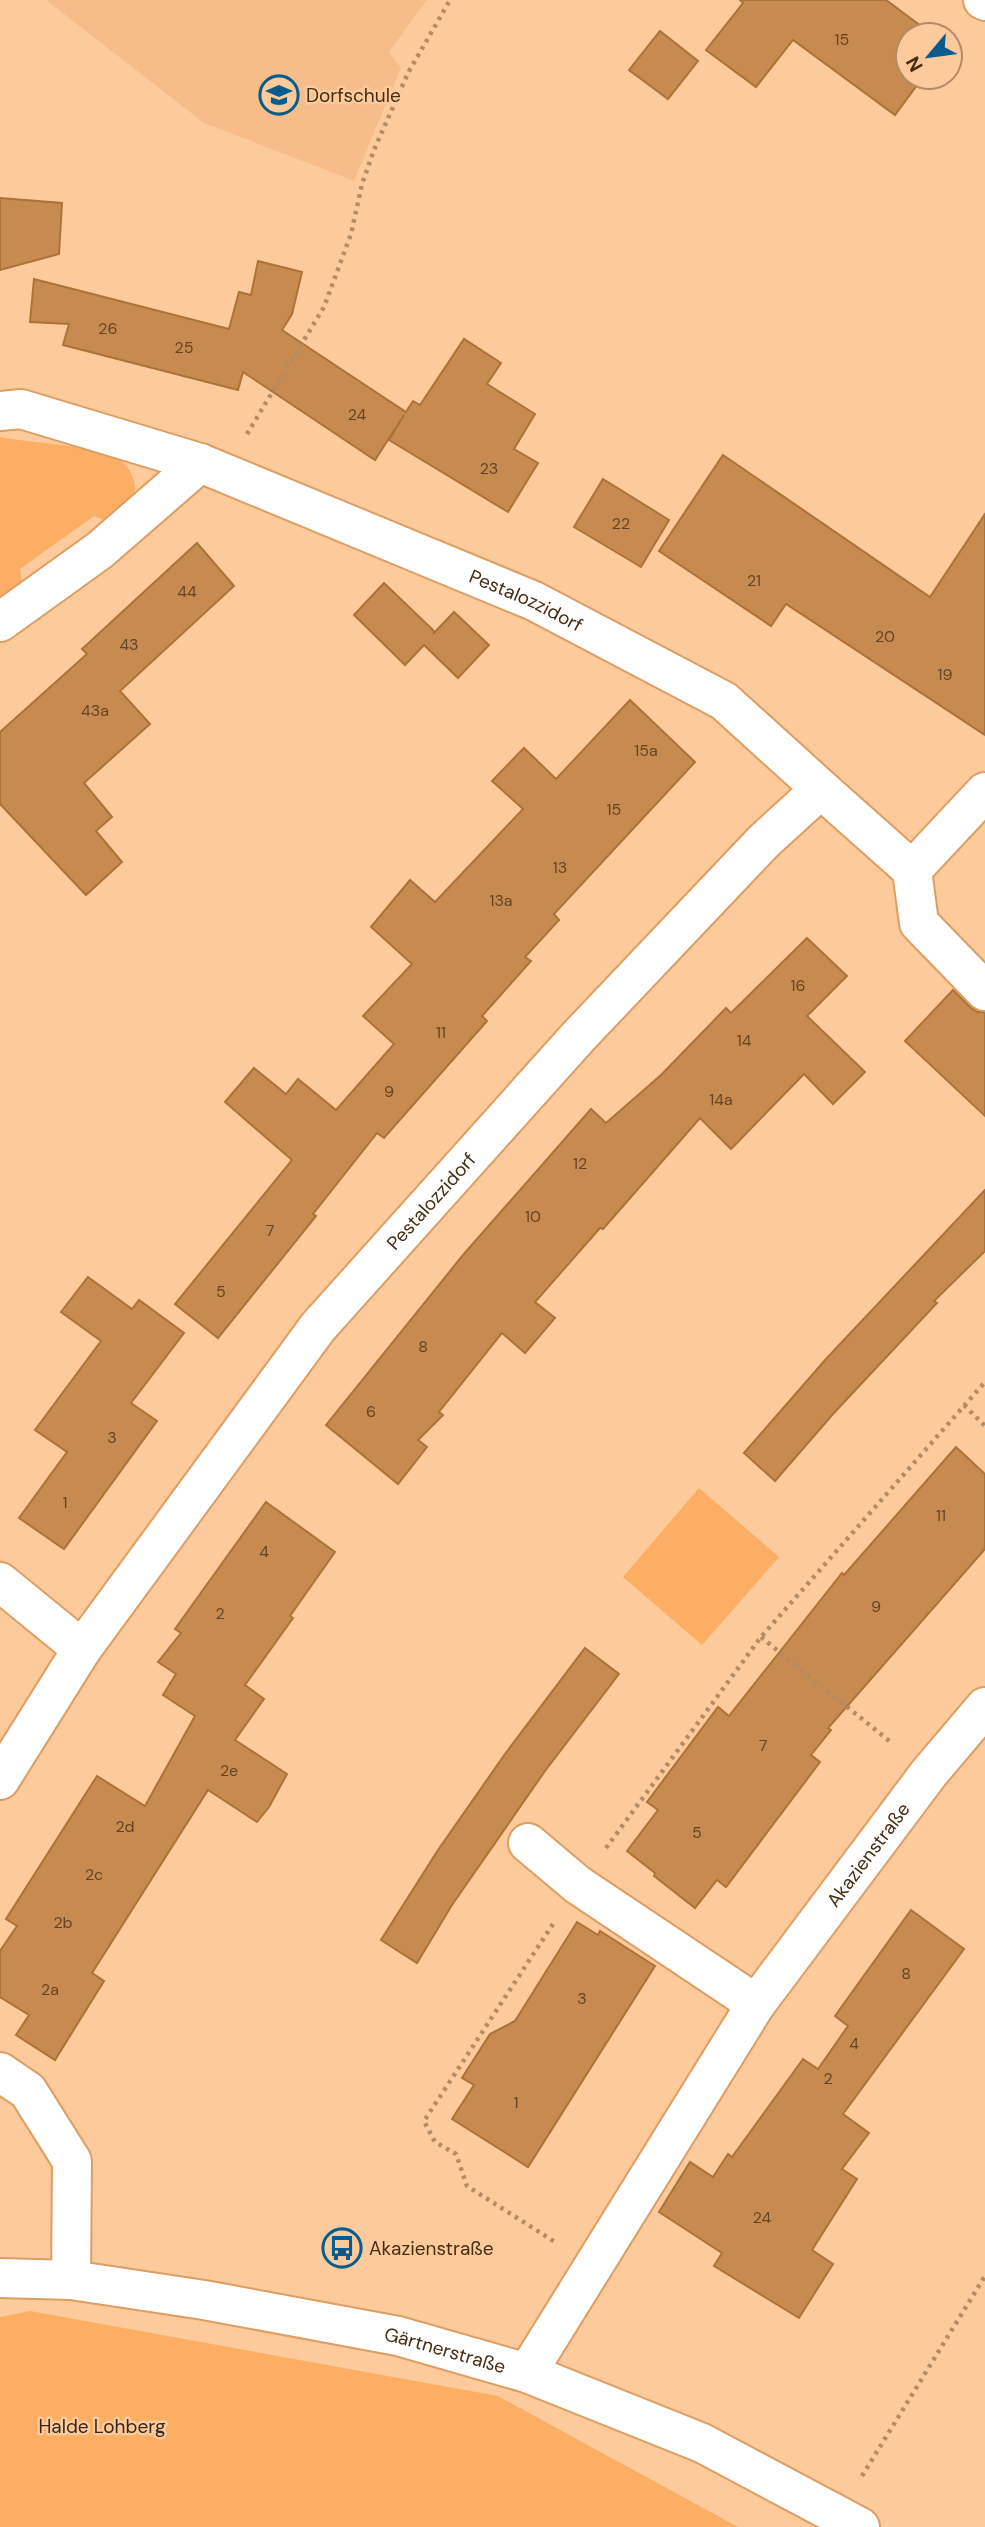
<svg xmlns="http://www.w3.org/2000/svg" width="985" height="2527" font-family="'DM Sans',sans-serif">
<rect width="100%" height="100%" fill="#fdca9b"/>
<!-- built -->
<path fill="#f6bd8b" d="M 46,0 L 427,0 L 389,52 L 401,68 L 354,181 L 204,123 Z"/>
<!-- green -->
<g fill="#fbae64">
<path d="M 0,437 C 35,444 88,444 118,459 C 130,465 139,485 133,497 C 130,507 120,516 114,524 L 94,516 L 20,569 L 23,589 L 0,606 Z"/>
<path d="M 699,1488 L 779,1557 L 702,1645 L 623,1577 Z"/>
<path d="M 30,2311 L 498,2396 L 738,2527 L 0,2527 L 0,2317 Z"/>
</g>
<!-- building -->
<g fill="#c78a50" stroke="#ad7237" stroke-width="2">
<path d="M 740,0 L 886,0 L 933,35 L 908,35 L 908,77 L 923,77 L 895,115 L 793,40 L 756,87 L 706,50 L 743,3 Z"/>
<path d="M 660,31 L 698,61 L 668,99 L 629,70 Z"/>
<path d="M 0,198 L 62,203 L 59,254 L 0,270 Z"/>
<path d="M 258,261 L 302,272 L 292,314 L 282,330 L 406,412 L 413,401 L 420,405 L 464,339 L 501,363 L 487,384 L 535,414 L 514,449 L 538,463 L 508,512 L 389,440 L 404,415 L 375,460 L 243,372 L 238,390 L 63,345 L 69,324 L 30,322 L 34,279 L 229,329 L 239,292 L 251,295 Z"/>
<path d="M 723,455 L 930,597 L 985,514 L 985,735 L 786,604 L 771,626 L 659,551 Z"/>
<path d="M 603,479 L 669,520 L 641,567 L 574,527 Z"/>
<path d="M 197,543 L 234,586 L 120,691 L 150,724 L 84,783 L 112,817 L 96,831 L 122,862 L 86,895 L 0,804 L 0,732 L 87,654 L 82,649 Z"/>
<path d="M 384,583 L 435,632 L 433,634 L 454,612 L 489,645 L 458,678 L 424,645 L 405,665 L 354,615 Z"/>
<path d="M 630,700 L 695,762 L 554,914 L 559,920 L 525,957 L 531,961 L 482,1016 L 487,1021 L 384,1138 L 377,1133 L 313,1214 L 316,1216 L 218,1338 L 175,1304 L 292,1160 L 225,1102 L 254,1068 L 286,1094 L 298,1079 L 336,1110 L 394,1044 L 363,1016 L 412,964 L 371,927 L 410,880 L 435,902 L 523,809 L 492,781 L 524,748 L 556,779 Z"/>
<path d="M 807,938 L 847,976 L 807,1016 L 865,1072 L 833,1104 L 804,1074 L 731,1149 L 700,1118 L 603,1229 L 600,1228 L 535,1302 L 555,1318 L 525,1353 L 502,1333 L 439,1412 L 443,1415 L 418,1440 L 427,1447 L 398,1484 L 326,1425 L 463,1255 L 591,1109 L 606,1123 L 661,1075 L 726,1008 L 731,1013 Z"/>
<path d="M 953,990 L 970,1007 L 978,1012 L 985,1012 L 985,1116 L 905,1041 Z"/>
<path d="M 985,1190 L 985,1251 L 934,1301 L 937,1303 L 833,1414 L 775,1481 L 744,1453 L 826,1359 Z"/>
<path d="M 88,1277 L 132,1309 L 139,1300 L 184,1333 L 131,1403 L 157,1421 L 64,1549 L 19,1518 L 67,1452 L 35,1430 L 101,1341 L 61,1312 Z"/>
<path d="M 956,1447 L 985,1474 L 985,1549 L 828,1728 L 831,1730 L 811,1755 L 820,1762 L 726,1887 L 717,1880 L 695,1908 L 654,1876 L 655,1873 L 627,1851 L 658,1810 L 647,1802 L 718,1707 L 729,1716 L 842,1573 L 844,1575 Z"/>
<path d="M 266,1502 L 335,1552 L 290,1616 L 293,1618 L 245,1685 L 264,1699 L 235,1740 L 287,1774 L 269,1807 L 257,1822 L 208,1790 L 92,1973 L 104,1981 L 55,2060 L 16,2035 L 29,2015 L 0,1997 L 0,1951 L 17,1926 L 6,1919 L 97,1776 L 145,1806 L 195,1716 L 163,1695 L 176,1674 L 158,1662 L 181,1633 L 175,1629 Z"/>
<path d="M 585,1648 L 619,1674 L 545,1771 L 452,1905 L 417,1963 L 381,1940 L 438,1850 L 505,1754 Z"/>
<path d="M 911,1910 L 964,1949 L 843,2114 L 869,2133 L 842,2169 L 857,2179 L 812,2250 L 833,2264 L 799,2318 L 714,2266 L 722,2253 L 659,2212 L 690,2162 L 713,2177 L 728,2154 L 732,2157 L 803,2059 L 818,2069 L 848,2026 L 835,2016 Z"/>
<path d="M 577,1922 L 598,1935 L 600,1931 L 655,1966 L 528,2167 L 452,2119 L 474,2085 L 462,2078 L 490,2034 L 515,2021 Z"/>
</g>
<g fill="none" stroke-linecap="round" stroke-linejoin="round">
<!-- minor casing -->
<g stroke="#dc9e63" stroke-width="42">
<g id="minor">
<path d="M 983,0 L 985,1"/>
<path id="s1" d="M 0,411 L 21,409 L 200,463 L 534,601 L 724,701 L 821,789"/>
<path d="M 0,622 L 100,550 L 200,463"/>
<path d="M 912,870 L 985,792"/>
<path d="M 0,1582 L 82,1649"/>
<path id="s2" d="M 0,1780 L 82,1649 L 318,1327 L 578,1037 L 764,841 L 821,789 L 912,870 L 919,923 L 985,991"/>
<path d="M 528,1843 L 578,1885 L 756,2004"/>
<path d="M 0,2072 L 28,2091 L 72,2161 L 71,2280"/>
<path id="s3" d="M 527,2373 L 756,2004 L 929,1773 L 985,1707"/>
</g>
</g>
<!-- secondary casing -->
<g stroke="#dc9e63" stroke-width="42">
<g id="secondary">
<path id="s4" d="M 0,2278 L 71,2280 L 204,2300 L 398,2336 L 527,2373 L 702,2443 L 860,2527"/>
</g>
</g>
<!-- path -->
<g stroke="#b38b65" stroke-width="4.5" stroke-dasharray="3.5 5" stroke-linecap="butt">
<path d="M 247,434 L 324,307 L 351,234 L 362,184 L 374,150 L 408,73 L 450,0"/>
<path d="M 964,1405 L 985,1426"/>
<path d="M 761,1637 L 893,1744"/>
<path d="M 606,1848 L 761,1637 L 985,1382"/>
<path d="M 553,1924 L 424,2121 L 435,2142 L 456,2154 L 467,2186 L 555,2242"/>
<path d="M 862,2476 L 985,2276"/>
</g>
<!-- minor -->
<use href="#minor" stroke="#fff" stroke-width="38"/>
<!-- secondary -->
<use href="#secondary" stroke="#fff" stroke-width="38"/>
</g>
<!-- icons -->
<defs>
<g id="school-ring" transform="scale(2.0125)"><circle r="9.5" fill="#fdca9b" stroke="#075c8e" stroke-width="1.5"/><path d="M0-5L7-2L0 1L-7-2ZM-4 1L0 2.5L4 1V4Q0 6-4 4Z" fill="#075c8e"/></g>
<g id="bus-ring" transform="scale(2.0125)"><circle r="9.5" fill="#fdca9b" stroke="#075c8e" stroke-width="1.5"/><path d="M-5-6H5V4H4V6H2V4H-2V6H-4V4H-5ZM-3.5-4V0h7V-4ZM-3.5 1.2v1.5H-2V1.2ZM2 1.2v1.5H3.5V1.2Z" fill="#075c8e"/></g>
</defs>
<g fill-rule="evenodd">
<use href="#school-ring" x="279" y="95"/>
<use href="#bus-ring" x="342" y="2248"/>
</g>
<g text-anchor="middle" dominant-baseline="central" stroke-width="5" stroke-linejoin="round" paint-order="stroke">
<!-- number labels -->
<g font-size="16" fill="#664423">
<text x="842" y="39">15</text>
<text x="108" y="328">26</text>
<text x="184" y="347">25</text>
<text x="357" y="414">24</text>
<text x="489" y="468">23</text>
<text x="621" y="523">22</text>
<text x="754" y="580">21</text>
<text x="187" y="591">44</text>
<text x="885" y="636">20</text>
<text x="129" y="644">43</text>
<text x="945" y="674">19</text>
<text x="95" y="710">43a</text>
<text x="646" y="750">15a</text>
<text x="614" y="809">15</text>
<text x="560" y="867">13</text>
<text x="501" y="900">13a</text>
<text x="798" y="985">16</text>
<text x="441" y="1032">11</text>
<text x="744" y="1040">14</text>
<text x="389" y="1091">9</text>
<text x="721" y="1099">14a</text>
<text x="580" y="1163">12</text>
<text x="533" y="1216">10</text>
<text x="270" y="1230">7</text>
<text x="221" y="1291">5</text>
<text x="423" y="1346">8</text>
<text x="371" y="1411">6</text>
<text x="112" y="1437">3</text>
<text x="65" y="1502">1</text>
<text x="941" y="1515">11</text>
<text x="264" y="1551">4</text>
<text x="876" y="1606">9</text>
<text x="220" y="1613">2</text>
<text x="763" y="1745">7</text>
<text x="229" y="1770">2e</text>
<text x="125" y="1826">2d</text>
<text x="697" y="1832">5</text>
<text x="94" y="1874">2c</text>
<text x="63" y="1922">2b</text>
<text x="906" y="1973">8</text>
<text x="50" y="1989">2a</text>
<text x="582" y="1998">3</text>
<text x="854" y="2043">4</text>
<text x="828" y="2078">2</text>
<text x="516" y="2102">1</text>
<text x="762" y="2217">24</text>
</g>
<!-- poi labels -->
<g font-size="19" fill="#462d14" stroke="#fdca9b" text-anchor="start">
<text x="306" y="95">Dorfschule</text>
<text x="369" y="2248">Akazienstraße</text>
</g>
<!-- street labels -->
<g font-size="19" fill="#462d14" stroke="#fdca9b">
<text stroke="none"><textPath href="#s1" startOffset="562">Pestalozzidorf</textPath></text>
<text stroke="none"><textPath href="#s2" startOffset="723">Pestalozzidorf</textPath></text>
<text stroke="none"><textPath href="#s3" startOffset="621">Akazienstraße</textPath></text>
<text stroke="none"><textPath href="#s4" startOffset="452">Gärtnerstraße</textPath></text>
</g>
<!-- park labels -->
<g font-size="19" fill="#372718" stroke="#fdca9b">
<text x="102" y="2426">Halde Lohberg</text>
</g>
</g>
<!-- north arrow -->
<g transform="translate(929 56) rotate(241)"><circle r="33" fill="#fdca9b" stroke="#b48b65" stroke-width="2"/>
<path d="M0-5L12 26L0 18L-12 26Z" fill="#075c8e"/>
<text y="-10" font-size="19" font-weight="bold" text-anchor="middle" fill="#462d14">N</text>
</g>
</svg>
